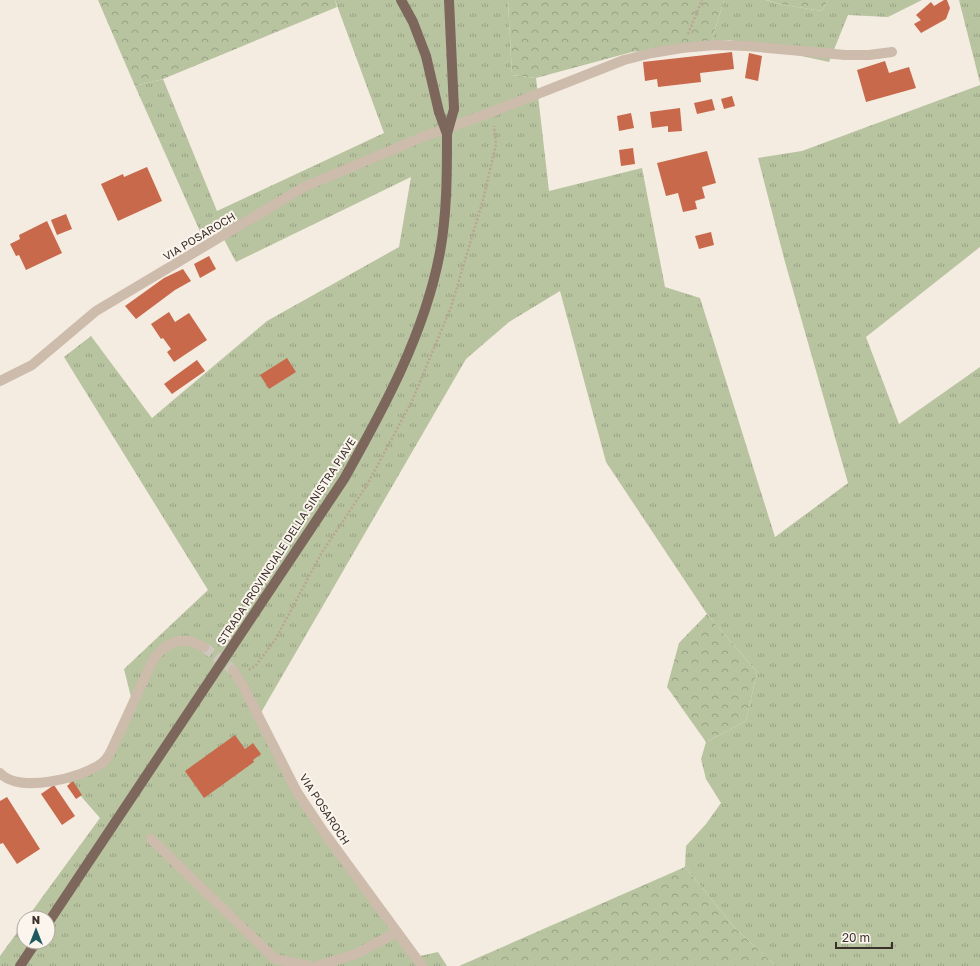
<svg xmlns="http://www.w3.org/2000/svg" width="980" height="966" font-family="'Golos Text',sans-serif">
<defs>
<pattern id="grass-tufts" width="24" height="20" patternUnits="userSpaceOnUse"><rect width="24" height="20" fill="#b8c4a0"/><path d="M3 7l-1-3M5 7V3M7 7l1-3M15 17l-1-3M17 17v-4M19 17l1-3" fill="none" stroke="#97a083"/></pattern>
<pattern id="forest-crowns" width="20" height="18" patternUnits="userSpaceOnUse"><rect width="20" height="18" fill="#b8c4a0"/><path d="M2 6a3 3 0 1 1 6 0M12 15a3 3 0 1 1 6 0" fill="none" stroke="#97a083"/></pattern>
</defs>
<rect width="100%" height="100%" fill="#f4ebe1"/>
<!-- grass -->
<g fill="url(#grass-tufts)">
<path d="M 335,0 L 508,0 L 512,75 L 536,78 L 549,191 L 642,168 L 665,287 L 700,298 L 775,537 L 848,483 L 785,262 L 758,158 L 802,151 L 980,85 L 980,247 L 866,337 L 899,424 L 980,367 L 980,966 L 776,966 L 735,928 L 685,867 L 686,846 L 706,824 L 721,803 L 706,779 L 701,759 L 706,742 L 746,721 L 757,672 L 707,614 L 606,462 L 560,291 L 509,322 L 466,359 L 259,716 L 323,831 L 420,956 L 438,952 L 447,966 L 0,966 L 0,956 L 24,923 L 24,942 L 48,942 L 48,918 L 27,918 L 100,818 L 65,778 L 104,762 L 133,705 L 124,669 L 208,590 L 64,357 L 91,336 L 152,418 L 267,321 L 399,247 L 411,177 L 236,262 L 219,230 L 203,238 L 135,86 L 163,79 L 217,211 L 384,133 Z"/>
<path d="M 724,0 L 766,0 L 779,4 L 822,11 L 828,0 L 922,0 L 888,17 L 848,15 L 829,62 L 729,40 L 711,43 Z"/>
<path d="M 959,0 L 980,0 L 980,83 Z"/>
</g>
<!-- forest -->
<g fill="url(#forest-crowns)">
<path d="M 98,0 L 335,0 L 337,7 L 163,79 L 135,86 Z"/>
<path d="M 508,0 L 724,0 L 711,43 L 632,52 L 536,78 L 512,75 Z"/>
<path d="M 767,0 L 828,0 L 822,11 L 779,4 Z"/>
<path d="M 707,614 L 757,672 L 746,721 L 706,742 L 667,687 L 679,643 Z"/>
<path d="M 685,867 L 735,928 L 776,966 L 459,966 Z"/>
</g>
<!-- building -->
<g fill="#c8694b">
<path d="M 944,0 L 947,0 L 950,8 L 946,19 L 921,33 L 914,24 L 921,20 L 916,15 L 931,2 L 934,6 Z"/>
<path d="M 732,52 L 734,69 L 700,73 L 701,82 L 658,87 L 657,79 L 645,81 L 643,62 Z"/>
<path d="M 749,53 L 762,56 L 758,81 L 745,78 Z"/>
<path d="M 885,61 L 889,73 L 909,67 L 916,88 L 866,102 L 857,70 Z"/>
<path d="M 732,96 L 735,106 L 724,109 L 721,99 Z"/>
<path d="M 712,99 L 715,110 L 697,114 L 694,103 Z"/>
<path d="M 680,108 L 682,131 L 668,132 L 668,126 L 652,128 L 650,112 Z"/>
<path d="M 631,113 L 634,128 L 619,131 L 617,116 Z"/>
<path d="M 633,148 L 635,164 L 621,166 L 619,150 Z"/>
<path d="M 707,151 L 716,183 L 702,187 L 705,198 L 695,201 L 697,209 L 683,212 L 678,193 L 666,196 L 657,163 Z"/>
<path d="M 147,167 L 162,201 L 118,221 L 101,184 L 123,174 L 124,177 Z"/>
<path d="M 66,214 L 72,229 L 57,235 L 51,220 Z"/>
<path d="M 47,221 L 62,253 L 26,270 L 19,255 L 16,256 L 10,244 L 20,239 L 19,235 Z"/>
<path d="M 711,232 L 714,245 L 699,249 L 695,236 Z"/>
<path d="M 209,256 L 216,269 L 200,278 L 194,264 Z"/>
<path d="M 183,269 L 191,281 L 175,290 L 136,319 L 125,306 L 164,278 Z"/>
<path d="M 169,312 L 175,322 L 189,313 L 207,340 L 174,362 L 167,352 L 171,349 L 163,338 L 161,339 L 151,324 Z"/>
<path d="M 287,358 L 296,372 L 269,389 L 260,375 Z"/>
<path d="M 197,360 L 205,371 L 172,394 L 164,384 Z"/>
<path d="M 235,735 L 245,749 L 253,743 L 261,754 L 253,760 L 254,762 L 204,798 L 185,771 Z"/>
<path d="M 73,781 L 82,795 L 76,799 L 67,786 Z"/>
<path d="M 54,785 L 75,816 L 62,825 L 41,794 Z"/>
<path d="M 7,797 L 40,849 L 17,864 L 3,843 L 0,844 L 0,801 Z"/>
</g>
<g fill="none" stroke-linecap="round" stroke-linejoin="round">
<!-- minor-tunnel -->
<path stroke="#cfc6bd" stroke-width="10" stroke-dasharray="10 5" stroke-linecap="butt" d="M 204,647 L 233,670"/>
<!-- path -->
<g stroke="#b9a596" stroke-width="2.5" stroke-dasharray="2 2" stroke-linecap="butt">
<path d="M 688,34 L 702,0"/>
<path d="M 249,670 L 256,665 L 275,640 L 321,554 L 367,485 L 412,401 L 451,307 L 483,200 L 496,144 L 494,126"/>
</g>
<!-- minor -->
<g stroke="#cdbbac" stroke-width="10">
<path d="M 0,381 L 32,365 L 96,311 L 304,187 L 425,136 L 484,115 L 624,60 L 652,53 L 682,48 L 715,45 L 747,46 L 845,55 L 869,55 L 892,52"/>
<path d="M 233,670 L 243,686 L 297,792 L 323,831 L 422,966"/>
<path d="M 0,773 C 19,794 82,778 102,763 C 106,760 109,755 111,751 L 152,662 C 160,648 175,637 192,642 C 196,643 200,645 204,647"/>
<path d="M 151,839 L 275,959 L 310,966"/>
<path d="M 317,966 L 356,954 L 397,932"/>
</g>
<!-- major -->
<g stroke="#7d675c" stroke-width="10">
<path d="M 401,0 L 413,22 L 426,56 L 439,112"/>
<path d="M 449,0 L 454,109"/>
<path d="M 48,923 L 344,479 C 384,408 425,333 440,252 C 447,214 447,173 447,134"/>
<path d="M 20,966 L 36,942"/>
</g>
<!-- major-bridge -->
<g stroke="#7d675c" stroke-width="10">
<path d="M 439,112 L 447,134"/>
<path d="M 447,134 L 454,109"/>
</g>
</g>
<g text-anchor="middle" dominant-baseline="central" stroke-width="4" stroke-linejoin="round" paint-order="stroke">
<!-- street labels -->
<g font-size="11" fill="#3b302b" stroke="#fbf5ee">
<text transform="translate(199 236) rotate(-31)">VIA POSAROCH</text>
<text transform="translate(286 541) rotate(-57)">STRADA PROVINCIALE DELLA SINISTRA PIAVE</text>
<text transform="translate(325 809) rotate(57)">VIA POSAROCH</text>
</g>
</g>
<!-- north arrow -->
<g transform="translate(36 930)"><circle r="19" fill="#fbf5ee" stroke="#aea6a0"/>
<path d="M0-3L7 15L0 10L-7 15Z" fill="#1f5a5e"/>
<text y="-6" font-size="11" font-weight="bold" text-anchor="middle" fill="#3b302b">N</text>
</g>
<!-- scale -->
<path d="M836 942v6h56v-6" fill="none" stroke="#3b302b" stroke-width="2"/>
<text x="842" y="942" font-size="12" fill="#3b302b" stroke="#fbf5ee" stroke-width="3" paint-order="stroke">20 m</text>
</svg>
